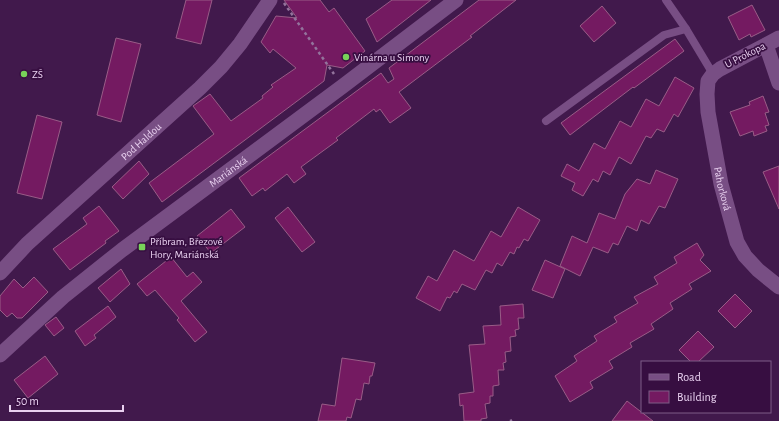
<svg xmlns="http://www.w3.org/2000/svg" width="779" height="421" font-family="'Alegreya Sans',sans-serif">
<rect width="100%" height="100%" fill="#41194c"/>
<!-- building -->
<g fill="#741a61" stroke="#995c87">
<path d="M 186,0 L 212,0 L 201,44 L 176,38 Z"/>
<path d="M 284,0 L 320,0 L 329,12 L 334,8 L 365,51 L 343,68 L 327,65 L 324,81 L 162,202 L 149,183 L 214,134 L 193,106 L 210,94 L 231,121 L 263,98 L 262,96 L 273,87 L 271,85 L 296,68 L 273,49 L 270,53 L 261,42 L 276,16 L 297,18 Z"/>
<path d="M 392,0 L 431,0 L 377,42 L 366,19 Z"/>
<path d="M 479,0 L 516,0 L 470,36 L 472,37 L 399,92 L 411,108 L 390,123 L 380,109 L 376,112 L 374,109 L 336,138 L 338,140 L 301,167 L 306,174 L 294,183 L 287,174 L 265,191 L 263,188 L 252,196 L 239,178 L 381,73 L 388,83 L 394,79 L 389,68 Z"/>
<path d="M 752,5 L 765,30 L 751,37 L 750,34 L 739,40 L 728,17 Z"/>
<path d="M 602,6 L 616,23 L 594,42 L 580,26 Z"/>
<path d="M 116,38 L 141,44 L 121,122 L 97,115 Z"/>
<path d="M 675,39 L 684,51 L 634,88 L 633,87 L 570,135 L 561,123 Z"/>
<path d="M 675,77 L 694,88 L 678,117 L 674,114 L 664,132 L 657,129 L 651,138 L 646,136 L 631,164 L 619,157 L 610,175 L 603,171 L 598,182 L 593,179 L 583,196 L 572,190 L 575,183 L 561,176 L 567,164 L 579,171 L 594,143 L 605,149 L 620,121 L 631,127 L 646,99 L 659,106 Z"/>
<path d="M 763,96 L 769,112 L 765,113 L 769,125 L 765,126 L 767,131 L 754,136 L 753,131 L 740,136 L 730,112 L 750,105 L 749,102 Z"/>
<path d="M 37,115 L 62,122 L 42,199 L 17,193 Z"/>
<path d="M 139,161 L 149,174 L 123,199 L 112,187 Z"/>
<path d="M 779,166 L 779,209 L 763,172 Z"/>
<path d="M 656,170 L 678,179 L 665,208 L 659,206 L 649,224 L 641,220 L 637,231 L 627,226 L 618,245 L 613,243 L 608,253 L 593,247 L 580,276 L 560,266 L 572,236 L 587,243 L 599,213 L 615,219 L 625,194 L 637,179 L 650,184 Z"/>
<path d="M 99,206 L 119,231 L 105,241 L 106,243 L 70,270 L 53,249 L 87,224 L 83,218 Z"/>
<path d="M 288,207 L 315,242 L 302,252 L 275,218 Z"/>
<path d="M 518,207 L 540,220 L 528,241 L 524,239 L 519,248 L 517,247 L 514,254 L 510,252 L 502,266 L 497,263 L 492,273 L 486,270 L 475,290 L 462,284 L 457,293 L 454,291 L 450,298 L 447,297 L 440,311 L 416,298 L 428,276 L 437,281 L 454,250 L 474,261 L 491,231 L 501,237 Z"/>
<path d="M 231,209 L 245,227 L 211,253 L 197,236 Z"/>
<path d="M 697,243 L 704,255 L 700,260 L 711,271 L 689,284 L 692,289 L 670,303 L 673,309 L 651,324 L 654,329 L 630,343 L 632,347 L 609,361 L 613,368 L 590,382 L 593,388 L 570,402 L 555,376 L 577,361 L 574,356 L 597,341 L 594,336 L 617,322 L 614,317 L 638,303 L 634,297 L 658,284 L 654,277 L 677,263 L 674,257 Z"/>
<path d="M 171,257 L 187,277 L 193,272 L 202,282 L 181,301 L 207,332 L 195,342 L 177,320 L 179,318 L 155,290 L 147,296 L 137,284 Z"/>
<path d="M 545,260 L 565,269 L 553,298 L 532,290 Z"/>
<path d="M 121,269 L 130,284 L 110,302 L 98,288 Z"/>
<path d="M 34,277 L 48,292 L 22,318 L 17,318 L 12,313 L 7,317 L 0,310 L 0,296 L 14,279 L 23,288 Z"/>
<path d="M 735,294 L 752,311 L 735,328 L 718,311 Z"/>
<path d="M 523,304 L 524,318 L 518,318 L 519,329 L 515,330 L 516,336 L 510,337 L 511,351 L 505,352 L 506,362 L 503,363 L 504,370 L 498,370 L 499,385 L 493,386 L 493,396 L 490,396 L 490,403 L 485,404 L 487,418 L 481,419 L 481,421 L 464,421 L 463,405 L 460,406 L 459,394 L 474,392 L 469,345 L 485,344 L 483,326 L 501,325 L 500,306 Z"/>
<path d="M 108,306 L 116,317 L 94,335 L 96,338 L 85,346 L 75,331 Z"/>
<path d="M 56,317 L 64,328 L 54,336 L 45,325 Z"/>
<path d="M 698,331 L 714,347 L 698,362 L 691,362 L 679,350 Z"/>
<path d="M 45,356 L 58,374 L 28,398 L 14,380 Z"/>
<path d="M 342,358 L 375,363 L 372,376 L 370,376 L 369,384 L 364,383 L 361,400 L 356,399 L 351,418 L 347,417 L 346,421 L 318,421 L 322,404 L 335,406 Z"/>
<path d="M 627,401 L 653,421 L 612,421 Z"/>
</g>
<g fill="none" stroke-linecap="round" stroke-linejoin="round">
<!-- path -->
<g stroke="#93739c" stroke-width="2.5" stroke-dasharray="3 3" stroke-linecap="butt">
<path d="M 284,3 L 334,74"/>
<path d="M 510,421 L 512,420"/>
</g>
<!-- service -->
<g stroke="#784e84" stroke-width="8">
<path d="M 666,0 L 686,29 L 713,74"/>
<path d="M 546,121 L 664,35 L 686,29"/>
</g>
<!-- minor -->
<g stroke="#784e84" stroke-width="15">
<path id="s1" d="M 779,38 L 720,69 L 713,74 L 708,81 L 707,94 L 708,112 L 721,184 L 737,242 L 745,256 L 758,270 L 779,287"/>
<path d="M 766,45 L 779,83"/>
<path id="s2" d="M 0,273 L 27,244 L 200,88 L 221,67 L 240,44 L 270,0"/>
<path id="s3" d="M 0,355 L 63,297 L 122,250 L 343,86 L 456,0"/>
</g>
</g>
<!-- markers -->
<g fill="#78d259" stroke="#370e41" stroke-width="1.5">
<circle cx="346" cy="57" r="4"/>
<circle cx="24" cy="74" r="4"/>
<rect x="138" y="243" width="8" height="8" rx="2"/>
</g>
<g text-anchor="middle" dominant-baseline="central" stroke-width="3.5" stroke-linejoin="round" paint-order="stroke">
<!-- street labels -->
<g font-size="11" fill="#e9d1f0" stroke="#370e41">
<text transform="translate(745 55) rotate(-27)">U Prokopa</text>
<text stroke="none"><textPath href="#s2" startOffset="193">Pod Haldou</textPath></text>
<text stroke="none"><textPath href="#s3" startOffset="293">Mariánská</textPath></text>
<text stroke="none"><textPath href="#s1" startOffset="193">Pahorková</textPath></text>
</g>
<!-- poi labels -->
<g font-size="11" fill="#e9d1f0" stroke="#370e41" text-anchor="start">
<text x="354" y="57">Vinárna u Simony</text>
<text x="32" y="74">ZŠ</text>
<text x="150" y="241">Příbram, Březové<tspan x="150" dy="13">Hory, Mariánská</tspan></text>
</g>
</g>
<!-- legend -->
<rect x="641" y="361" width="130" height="52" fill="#370e41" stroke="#7e5c87"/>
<rect x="649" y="374" width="20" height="6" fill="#784e84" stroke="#7e5c87"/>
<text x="677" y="381" font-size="12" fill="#e9d1f0">Road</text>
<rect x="649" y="391" width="20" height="12" fill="#741a61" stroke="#7e5c87"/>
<text x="677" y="401" font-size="12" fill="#e9d1f0">Building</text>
<!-- scale -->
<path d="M10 405v6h113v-6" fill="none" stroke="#e9d1f0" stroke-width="2"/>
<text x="16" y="405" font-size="12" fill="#e9d1f0" stroke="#370e41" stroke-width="3" paint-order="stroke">50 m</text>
</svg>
